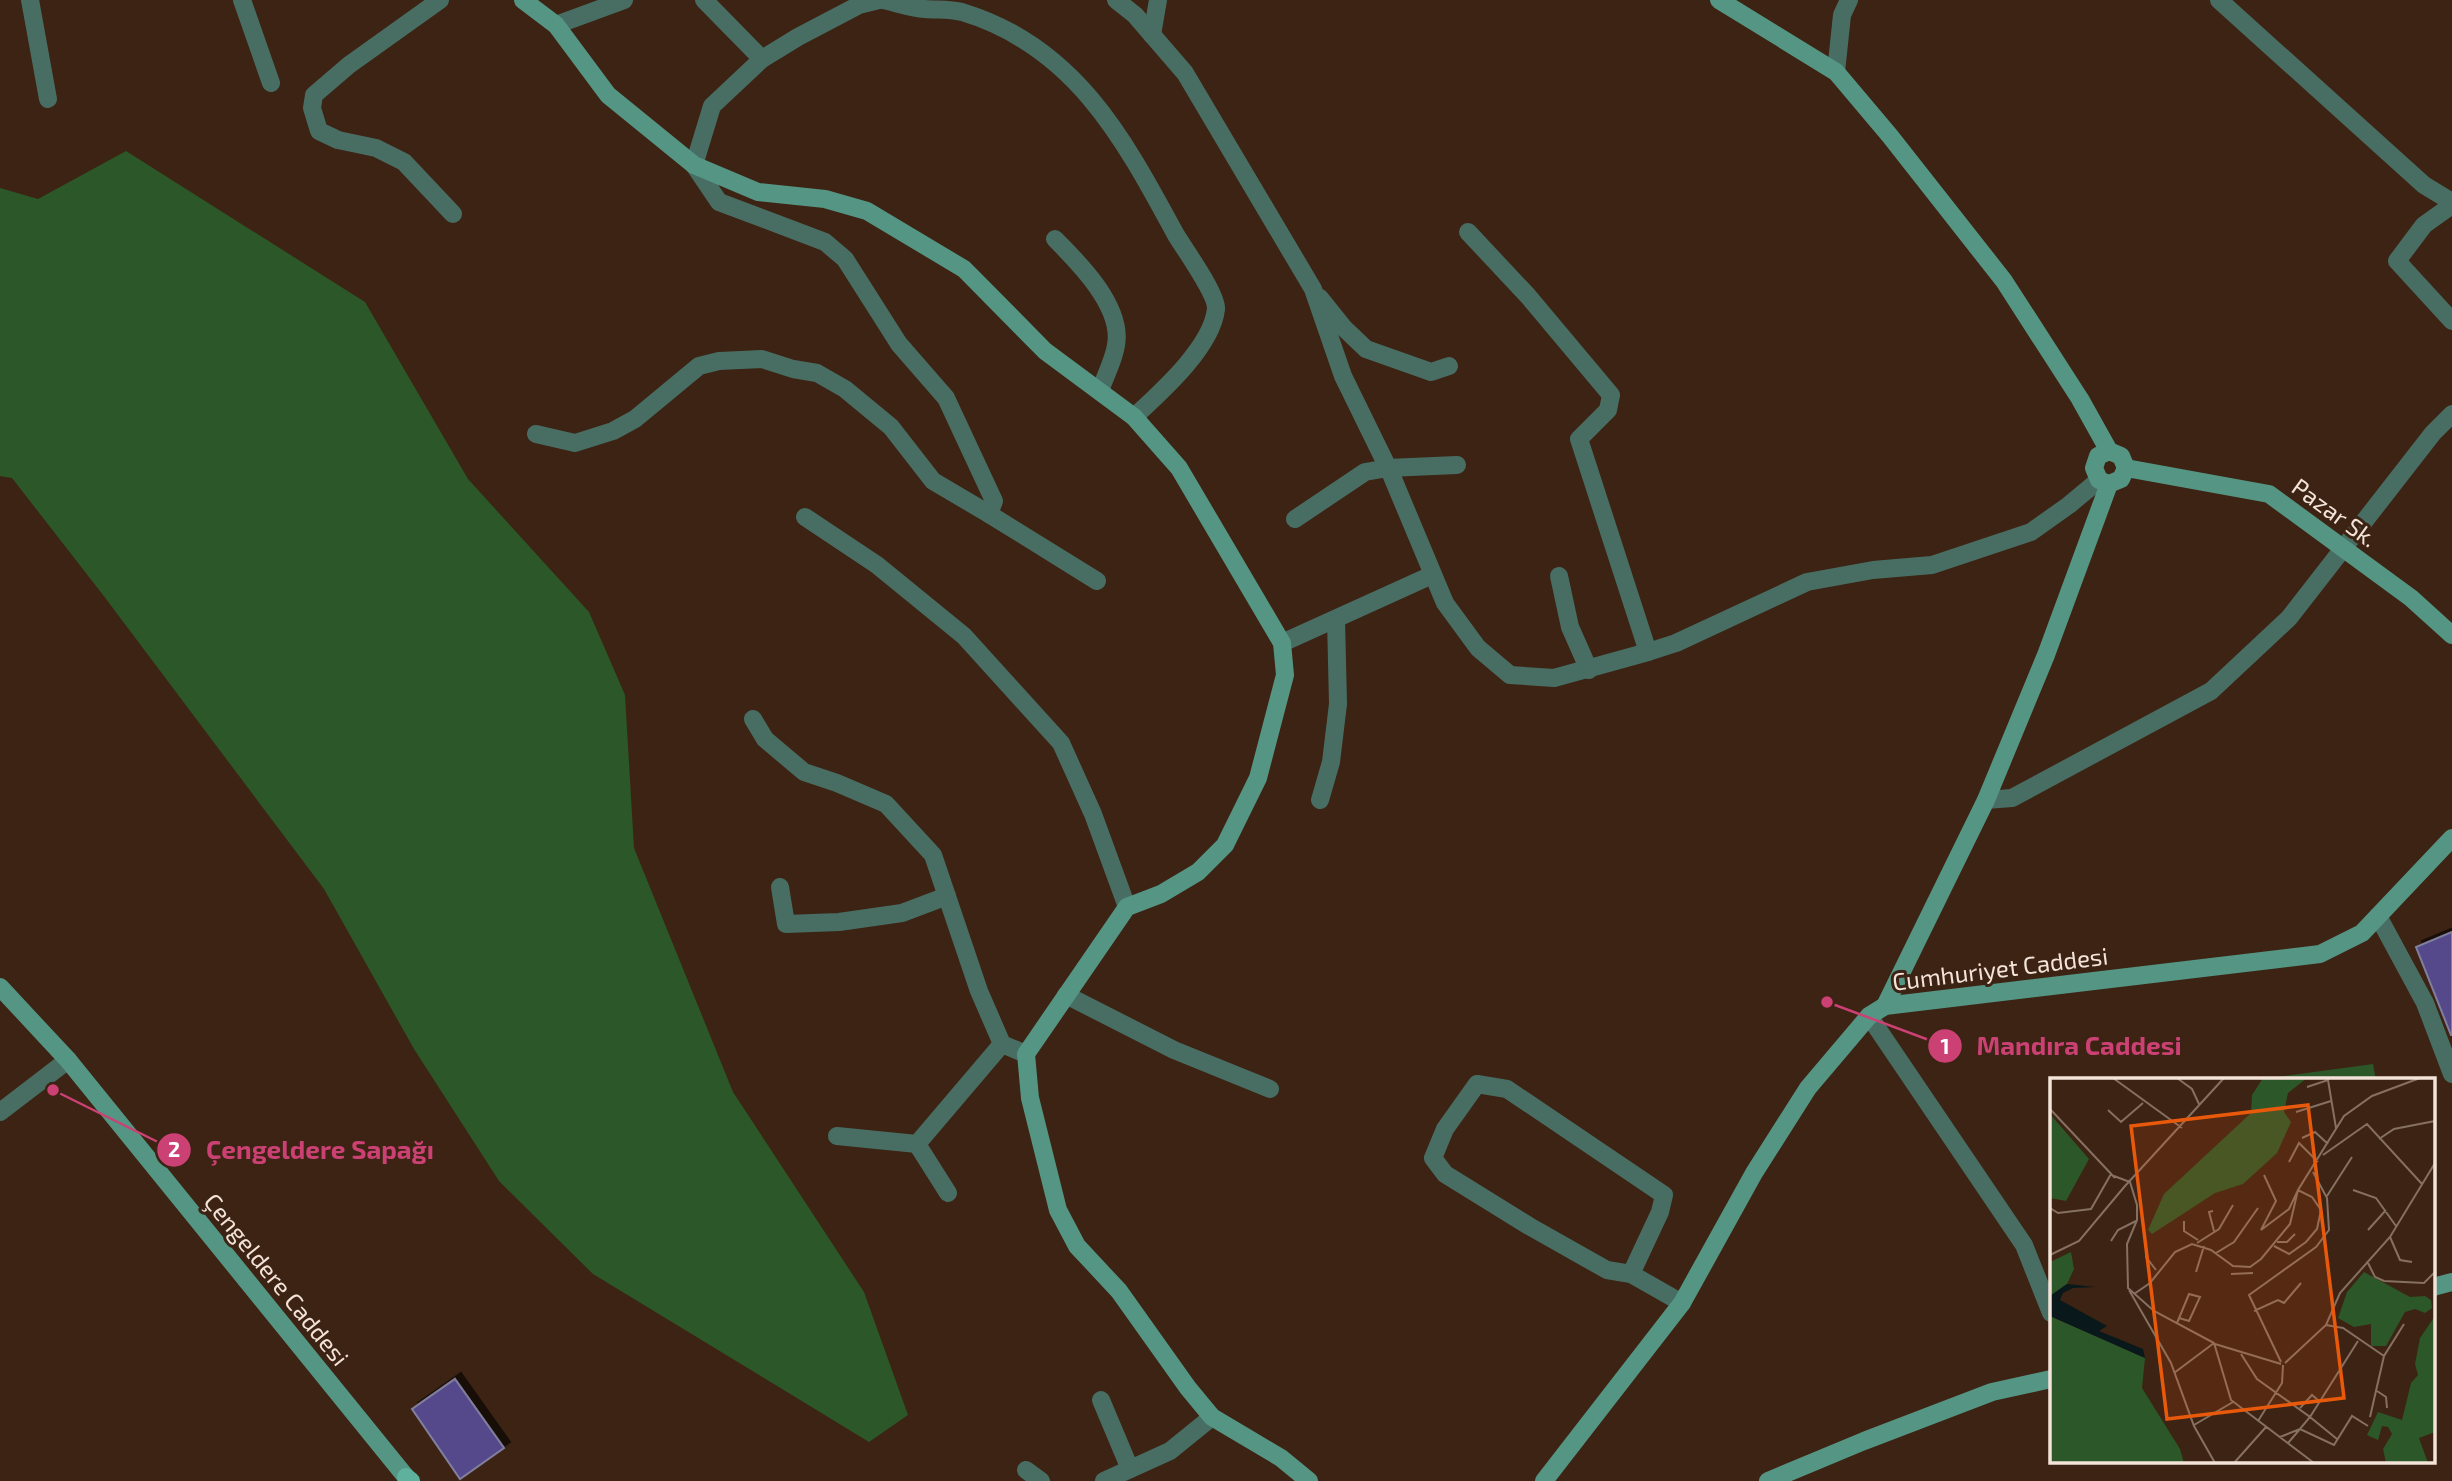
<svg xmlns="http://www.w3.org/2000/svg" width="2452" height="1481" font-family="'Exo 2',sans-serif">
<defs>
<filter id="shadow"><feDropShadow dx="6" dy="-6" stdDeviation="0" flood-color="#0009"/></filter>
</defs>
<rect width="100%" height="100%" fill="#3c2313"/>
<!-- green -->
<g fill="#2c5728">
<path d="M 126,151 L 365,302 L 468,479 L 589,612 L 625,695 L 634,848 L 733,1092 L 864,1292 L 908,1415 L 869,1442 L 593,1274 L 499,1181 L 414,1049 L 324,889 L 103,595 L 12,478 L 0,476 L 0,188 L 38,199 Z"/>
<path d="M 2373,1064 L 2376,1080 L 2277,1080 L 2276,1077 Z"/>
</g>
<!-- building -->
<g fill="#544a8b" stroke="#817f9e" stroke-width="2" filter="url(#shadow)">
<path d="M 2452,932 L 2452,1035 L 2451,1035 L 2416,947 Z"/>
<path d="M 455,1379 L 504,1448 L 460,1479 L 412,1409 Z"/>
</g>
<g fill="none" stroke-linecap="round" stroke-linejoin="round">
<!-- street -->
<g stroke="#486e64" stroke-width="18">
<path d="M 30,0 L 48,99"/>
<path d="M 242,0 L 271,83"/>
<path d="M 440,0 L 349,65 L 314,95 L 312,108 L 319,131 L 338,140 L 376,148 L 404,162 L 453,214"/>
<path d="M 704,0 L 762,59"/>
<path d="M 883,0 C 897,3 911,8 925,9 C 937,10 950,9 962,12 C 1075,46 1124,139 1176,235 C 1185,250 1217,294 1216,309 C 1212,347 1161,392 1134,417"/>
<path d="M 1116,0 L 1135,15 L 1185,73 L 1313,289 L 1343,376 L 1391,474 L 1445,603 L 1478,648 L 1510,675 L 1554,678 L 1648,652 L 1676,643 L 1807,582 L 1873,570 L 1932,565 L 2031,532 L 2069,505 L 2099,480"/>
<path d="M 2219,0 L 2424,185 L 2452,202"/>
<path d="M 556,25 L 624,0"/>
<path d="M 1152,35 L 1158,0"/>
<path d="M 1836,72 L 1842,15 L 1849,0"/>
<path d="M 2452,205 L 2424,225 L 2397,261 L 2452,321"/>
<path d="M 1468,232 L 1528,296 L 1611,395 L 1608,410 L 1579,439 L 1648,652"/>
<path d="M 1055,239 C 1079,263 1123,307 1116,345 C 1114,360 1105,376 1100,391"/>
<path d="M 1320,298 L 1344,328 L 1366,349 L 1431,372 L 1449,366"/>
<path d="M 536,434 L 575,443 L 613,431 L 635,419 L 699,366 L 719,361 L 762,359 L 793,369 L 817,373 L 845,389 L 891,427 L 933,481 L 989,514 L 994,501 L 946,398 L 899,344 L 845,259 L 825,242 L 719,202 L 694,165 L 712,106 L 762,59 L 798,37 L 859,5 L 879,0"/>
<path d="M 989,514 L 1097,581"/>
<path d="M 805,517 L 877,565 L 964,636 L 1061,743 L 1093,814 L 1127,907"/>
<path d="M 1295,519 L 1365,472 L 1388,468 L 1457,465"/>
<path d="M 1559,576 L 1570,627 L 1589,670"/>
<path d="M 1282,643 L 1432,575"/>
<path d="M 753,719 L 765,739 L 804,772 L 837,783 L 886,804 L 933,855 L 979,991 L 1002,1044 L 1026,1054"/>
<path d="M 1320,800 L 1331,762 L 1338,704 L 1336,619"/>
<path d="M 1986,800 L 2012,798 L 2211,691 L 2289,618 L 2433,433 L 2452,414"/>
<path d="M 780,887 L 786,924 L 839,922 L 902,913 L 947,896"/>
<path d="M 2378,916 L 2425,1003 L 2452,1074"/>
<path d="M 1066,995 L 1174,1050 L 1270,1089"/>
<path d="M 1869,1016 L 2024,1245 L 2051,1313"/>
<path d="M 0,1112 L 68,1060"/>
<path d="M 837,1136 L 917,1144 L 1002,1044"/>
<path d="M 917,1144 L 948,1193"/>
<path d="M 1631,1274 L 1660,1212 L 1664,1195 L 1507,1089 L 1477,1084 L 1445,1129 L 1433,1158 L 1445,1174 L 1529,1226 L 1607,1270 L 1631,1274 L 1682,1303"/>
<path d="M 1101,1400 L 1130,1469"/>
<path d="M 1026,1470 L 1041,1481"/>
<path d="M 1104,1481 L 1170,1451 L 1212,1417"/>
</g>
<!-- secondary -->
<g stroke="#559584" stroke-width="18">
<path d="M 523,0 L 556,25 L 608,95 L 694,165 L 758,192 L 825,199 L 867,211 L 964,269 L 1045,351 L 1134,417 L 1179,468 L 1282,643 L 1285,675 L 1258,778 L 1225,845 L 1198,872 L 1161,894 L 1127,907 L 1026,1054 L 1030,1098 L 1058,1210 L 1077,1246 L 1119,1291 L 1188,1388 L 1212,1417 L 1281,1458 L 1309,1481"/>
<path d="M 1719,0 L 1836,72 L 1890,136 L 2004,281 L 2080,399 L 2109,451"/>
<path d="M 2126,468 L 2269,494 L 2411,598 L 2452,635"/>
<path d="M 0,987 L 68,1060 L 406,1477"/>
<path d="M 1885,1006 L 1986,800 L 2046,655 L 2109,484 L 2121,479 L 2126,468 L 2121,456 L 2109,451 L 2098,456 L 2094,468 L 2099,480 L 2109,484"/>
<path d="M 2433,1287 L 2452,1282"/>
<path d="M 1544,1481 L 1682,1303 L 1754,1173 L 1808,1088 L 1869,1016 L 1885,1006 L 2320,954 L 2362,933 L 2452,838"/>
<path d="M 1768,1481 L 1864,1441 L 1992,1392 L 2051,1379"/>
</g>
<!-- primary -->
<path stroke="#5eb29d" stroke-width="18" d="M 406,1477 L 411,1481"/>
</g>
<g text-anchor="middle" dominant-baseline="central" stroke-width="6" stroke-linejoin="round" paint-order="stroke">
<!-- street labels -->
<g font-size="24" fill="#f4e3d9" stroke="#3c2313">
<text transform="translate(2335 512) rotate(36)">Pazar Sk.</text>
<text transform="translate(2000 968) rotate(-7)">Cumhuriyet Caddesi</text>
<text transform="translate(277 1279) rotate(51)">Çengeldere Caddesi</text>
</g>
</g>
<!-- overview -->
<g transform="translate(2050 1078)">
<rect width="385" height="385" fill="#3c2313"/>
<path d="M 213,0 L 257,0 L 238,15 L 234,34 L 241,44 L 227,75 L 193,106 L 165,115 L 102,156 L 98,152 L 114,116 L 201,35 L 202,17 ZM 0,36 L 39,81 L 16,123 L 0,120 ZM 21,174 L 24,191 L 17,206 L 0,218 L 0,184 ZM 314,194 L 360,219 L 375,218 L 381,222 L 382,230 L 375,235 L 365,231 L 355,234 L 336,268 L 321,268 L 321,246 L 304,249 L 288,240 L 297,214 ZM 0,238 L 95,280 L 92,310 L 130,371 L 134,385 L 0,385 ZM 385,238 L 385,354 L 369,360 L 378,385 L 336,385 L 333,371 L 342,356 L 338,349 L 332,348 L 328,362 L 317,357 L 328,334 L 352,342 L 361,305 L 368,297 L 365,286 L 370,260 Z" fill="#2c5728"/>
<path d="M 17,206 L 45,209 L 23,210 L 13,215 L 10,222 L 57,248 L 49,253 L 93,271 L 95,280 L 0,238 L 0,218 Z" fill="#09181a"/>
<path fill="none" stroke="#867062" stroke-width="2" d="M 63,0 L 132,50M 127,0 L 142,11 L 149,26M 257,9 L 278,2 L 286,50M 0,31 L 65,100M 58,32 L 71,44 L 93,25M 246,34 L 281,23M 252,60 L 265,54 L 278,66M 329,61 L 344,51 L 385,43M 273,77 L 317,46 L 372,106M 239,84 L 249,65 L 268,84M 214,97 L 226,123 L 211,152 L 239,131 L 248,112 L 262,119 L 271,132 L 267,151 L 256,164 L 239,176 L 224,168M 64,98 L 80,104 L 87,127 L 87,142 L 77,166 L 78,210 L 104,233 L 164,265 L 181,322 L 264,385M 75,108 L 174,0M 303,112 L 326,120 L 346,148M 277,118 L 302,79M 0,130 L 8,135 L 41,131 L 61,96M 163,133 L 159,134 L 164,153M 134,143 L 134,153 L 148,162M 318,152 L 336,132M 340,159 L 350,182 L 362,184M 61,163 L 68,152 L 86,143M 227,164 L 237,164 L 245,156M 147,165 L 169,151 L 183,127M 97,171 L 96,179 L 106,192M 166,175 L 184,164 L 208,130M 0,177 L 29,163 L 75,108M 317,183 L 325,199 L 334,203 L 374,205 L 385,194M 146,194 L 154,168M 181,196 L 203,195M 79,212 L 121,285 L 144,348 L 165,385M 84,216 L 100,205 L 125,174 L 142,166 L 161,172 L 183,188 L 200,189 L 211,181 L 240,146 L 248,112 L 294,38 L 322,18 L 370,0M 204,233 L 228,222 L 234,225 L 251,205M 127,245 L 139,216 L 150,219 L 139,243 L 129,240M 276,247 L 293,250 L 334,278M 165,266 L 231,286M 191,276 L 207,301 L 260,339 L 250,351 L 230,359M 231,284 L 199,217 L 266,169 L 279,152 L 277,120 L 263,94M 235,285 L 276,247 L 290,215 L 340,159 L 385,85M 124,295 L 164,265M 327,313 L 336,319 L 337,330M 250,330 L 262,317 L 269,323M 320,339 L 334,278 L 354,246M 208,343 L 232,305 L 233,287M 144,347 L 183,324M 287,361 L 260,339 L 308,263M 238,365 L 250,351 L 284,367 L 302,338 L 318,348M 184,385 L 216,349"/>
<path fill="#e8590c" fill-opacity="0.15" stroke="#e8590c" stroke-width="3.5" d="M 258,27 L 294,320 L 117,341 L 81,48 Z"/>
<rect width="385" height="385" fill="none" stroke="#f4e3d9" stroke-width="3.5"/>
</g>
<!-- callouts -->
<path fill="none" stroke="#cc4174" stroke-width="2.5" d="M1827 1002L1945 1046M53 1090L174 1150"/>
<g fill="#cc4174" stroke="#3c2313" stroke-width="2.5">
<circle cx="1827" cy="1002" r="7"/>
<circle cx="53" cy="1090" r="7"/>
<circle cx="1945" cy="1046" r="18"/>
<circle cx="174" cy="1150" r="18"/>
</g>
<g font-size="21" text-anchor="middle" font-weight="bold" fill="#fff">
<text x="1945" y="1054">1</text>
<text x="174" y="1157">2</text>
</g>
<g font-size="26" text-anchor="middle" font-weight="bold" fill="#cc4174" stroke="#3c2313" stroke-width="6" stroke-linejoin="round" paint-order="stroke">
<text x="2079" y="1055">Mandıra Caddesi</text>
<text x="320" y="1159">Çengeldere Sapağı</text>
</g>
</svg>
